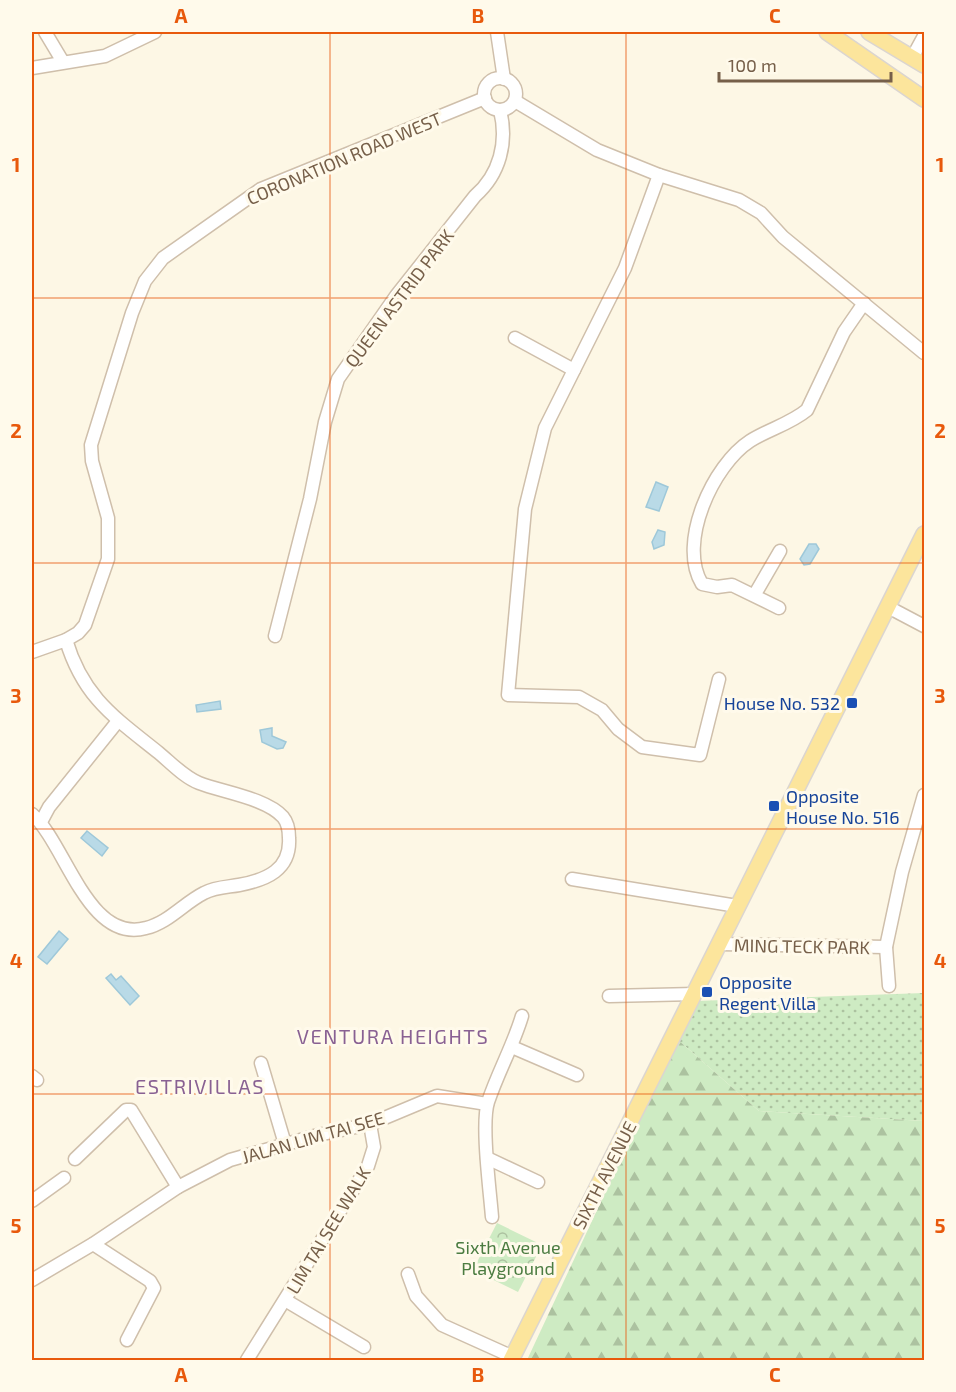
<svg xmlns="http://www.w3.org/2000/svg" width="956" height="1392" font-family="'Exo 2',sans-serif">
<defs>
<pattern id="grass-dots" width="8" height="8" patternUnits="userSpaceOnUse" patternTransform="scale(1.5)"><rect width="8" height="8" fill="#ceebc3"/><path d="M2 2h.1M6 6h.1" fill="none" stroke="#acc2a0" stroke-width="1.8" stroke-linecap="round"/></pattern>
<pattern id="forest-firs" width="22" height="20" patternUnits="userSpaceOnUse" patternTransform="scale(1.5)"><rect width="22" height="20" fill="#ceebc3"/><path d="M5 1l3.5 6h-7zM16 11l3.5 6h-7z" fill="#acc2a0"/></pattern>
<pattern id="park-crowns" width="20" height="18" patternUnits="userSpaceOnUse" patternTransform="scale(1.5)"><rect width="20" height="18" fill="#ceebc3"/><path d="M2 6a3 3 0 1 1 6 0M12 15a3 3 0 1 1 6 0" fill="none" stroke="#acc2a0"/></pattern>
</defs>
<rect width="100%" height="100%" fill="#fdf7e5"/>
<!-- grass -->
<path fill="url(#grass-dots)" d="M 924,993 L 924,1121 L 759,1111 L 677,1039 L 696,1001 Z"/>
<!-- forest -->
<path fill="url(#forest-firs)" d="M 677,1039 L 759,1111 L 924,1121 L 924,1360 L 527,1360 Z"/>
<!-- park -->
<path fill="url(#park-crowns)" d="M 497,1223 L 542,1245 L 518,1292 L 473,1270 Z"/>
<!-- water -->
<g fill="#b9dae7" stroke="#9ec8d9" stroke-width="1.5">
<path d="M 656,482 L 668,487 L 659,511 L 646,507 Z"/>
<path d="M 658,530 L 665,532 L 664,545 L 654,549 L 652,542 Z"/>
<path d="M 809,544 L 816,544 L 819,549 L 810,564 L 804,565 L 800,559 Z"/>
<path d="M 220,701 L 221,709 L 197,712 L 196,705 Z"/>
<path d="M 272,728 L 272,736 L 286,742 L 283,748 L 277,749 L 262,742 L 260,730 Z"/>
<path d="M 87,831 L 108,848 L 102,856 L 81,838 Z"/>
<path d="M 59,931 L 68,939 L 47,964 L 38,957 Z"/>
<path d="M 111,974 L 116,980 L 121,976 L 139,996 L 130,1005 L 106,978 Z"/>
</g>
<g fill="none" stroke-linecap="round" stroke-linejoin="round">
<!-- minor casing -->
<g stroke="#cfbfab" stroke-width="15">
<g id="minor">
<path d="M 45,32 L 63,62"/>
<path d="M 497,32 L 504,79"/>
<path d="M 912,58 L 924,36"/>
<path d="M 32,68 L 105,56 L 155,32"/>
<circle cx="500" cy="94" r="16"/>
<path d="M 515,101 L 597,150 L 659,175 L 739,200 L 761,213 L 783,237 L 924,353"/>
<path d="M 659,175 L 625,268 L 545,428 L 525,509 L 508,695 L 579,697 L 602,710 L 618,729 L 642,747 L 700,755 L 719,679"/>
<path d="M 515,338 L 574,370"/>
<path d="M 755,594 L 780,551"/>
<path d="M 888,607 L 924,626"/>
<path d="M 779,608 L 732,585 L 717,587 L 702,584 C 677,543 713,465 750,441 C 769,429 790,424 807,410 L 844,332 L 864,303"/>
<path d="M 275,636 L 310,499 L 325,422 L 338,379 L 396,296 L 475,196 C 500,174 508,142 500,110"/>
<path d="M 32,652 L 66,640 L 78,633 L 85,625 L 108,559 L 108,518 L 92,461 L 91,445 L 132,313 L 145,281 L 163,258 L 261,189 L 485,98"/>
<path d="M 32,814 C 66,844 88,944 146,928 C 168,923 184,903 204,893 C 215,887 228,887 239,885 C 266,880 291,870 289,838 C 289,830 288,823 283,817 C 266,798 222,792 199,783 C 184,777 171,763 159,753 C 114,717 83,697 66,640"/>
<path d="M 41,822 L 49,807 L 118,721"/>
<path d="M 572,879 L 737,906"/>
<path d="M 719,944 L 886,947"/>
<path d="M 889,986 L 886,947 L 902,872 L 924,795"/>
<path d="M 609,996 L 695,994"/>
<path d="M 512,1047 L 577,1075"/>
<path d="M 261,1063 L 285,1144"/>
<path d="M 32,1076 L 37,1080"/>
<path d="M 487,1158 L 538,1182"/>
<path d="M 75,1159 L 126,1110 L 131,1110 L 178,1187"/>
<path d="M 32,1201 L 64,1178"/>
<path d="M 492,1217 C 490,1191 481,1124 488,1102 C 498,1072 513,1046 522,1016"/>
<path d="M 93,1244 L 150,1281 L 154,1288 L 127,1340"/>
<path d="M 408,1274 L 416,1296 L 442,1325 L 513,1357"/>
<path d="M 32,1280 L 93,1244 L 178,1187 L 230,1160 L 318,1135 L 370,1124 L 437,1096 L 487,1104"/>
<path d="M 285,1300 L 364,1347"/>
<path d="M 247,1360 L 368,1166 L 374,1147 L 370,1124"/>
</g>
</g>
<!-- major casing -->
<g stroke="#dbd5d0" stroke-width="18">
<g id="major">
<path d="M 827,32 L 924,99"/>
<path d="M 869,32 L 924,65"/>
<path d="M 511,1360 L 924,534"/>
</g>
</g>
<!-- minor -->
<use href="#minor" stroke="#fff" stroke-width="12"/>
<!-- major -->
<use href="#major" stroke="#fce59c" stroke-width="15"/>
</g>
<!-- grid -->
<path fill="none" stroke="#e8590c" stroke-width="1.5" stroke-opacity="0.55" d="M 330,32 L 330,1360M 626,32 L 626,1360M 32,298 L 924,298M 32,563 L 924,563M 32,829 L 924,829M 32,1094 L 924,1094"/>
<!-- markers -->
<g fill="#1a4fb4" stroke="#fffaeb" stroke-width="2">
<rect x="846" y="697" width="12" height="12" rx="3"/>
<rect x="768" y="800" width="12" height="12" rx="3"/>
<rect x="701" y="986" width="12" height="12" rx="3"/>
</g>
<g text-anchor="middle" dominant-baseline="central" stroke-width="6" stroke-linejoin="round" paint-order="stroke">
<!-- street labels -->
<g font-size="18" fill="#765f49" stroke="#fffaeb">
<text transform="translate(344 158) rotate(-23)">CORONATION ROAD WEST</text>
<text transform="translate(399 298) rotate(-53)">QUEEN ASTRID PARK</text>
<text transform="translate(802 946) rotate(1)">MING TECK PARK</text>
<text transform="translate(313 1137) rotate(-16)">JALAN LIM TAI SEE</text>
<text transform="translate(604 1175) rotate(-63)">SIXTH AVENUE</text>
<text transform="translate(328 1230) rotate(-59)">LIM TAI SEE WALK</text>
</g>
<!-- transit labels -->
<g font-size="18" fill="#164399" stroke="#fffaeb" text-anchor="start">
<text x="840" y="703" text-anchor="end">House No. 532</text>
<text x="786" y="796">Opposite<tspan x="786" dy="21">House No. 516</tspan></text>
<text x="719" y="982">Opposite<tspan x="719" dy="21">Regent Villa</tspan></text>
</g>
<!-- park labels -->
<g font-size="18" fill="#4b7c41" stroke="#fffaeb">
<text x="508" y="1247">Sixth Avenue<tspan x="508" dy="21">Playground</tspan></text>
</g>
<!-- neighbourhood labels -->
<g font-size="20" letter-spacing="1.5" fill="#896193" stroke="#fffaeb">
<text x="393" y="1036">VENTURA HEIGHTS</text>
<text x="200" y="1086">ESTRIVILLAS</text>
</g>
</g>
<!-- border -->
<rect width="956" height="1392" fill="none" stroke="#fffaeb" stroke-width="66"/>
<!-- scale -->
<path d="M719 72v9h172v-9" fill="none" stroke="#765f49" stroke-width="3"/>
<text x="728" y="72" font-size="18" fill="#765f49" stroke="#fffaeb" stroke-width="4.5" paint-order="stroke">100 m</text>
<rect x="33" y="33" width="890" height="1326" fill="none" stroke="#e8590c" stroke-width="2"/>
<g font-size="20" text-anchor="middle" font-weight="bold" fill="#e8590c">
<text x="181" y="23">A</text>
<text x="478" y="23">B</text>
<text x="775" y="23">C</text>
<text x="16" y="172">1</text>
<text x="940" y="172">1</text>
<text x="16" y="438">2</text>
<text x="940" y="438">2</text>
<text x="16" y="703">3</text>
<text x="940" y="703">3</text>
<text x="16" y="968">4</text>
<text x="940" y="968">4</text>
<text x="16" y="1233">5</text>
<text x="940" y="1233">5</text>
<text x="181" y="1382">A</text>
<text x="478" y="1382">B</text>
<text x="775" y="1382">C</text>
</g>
</svg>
